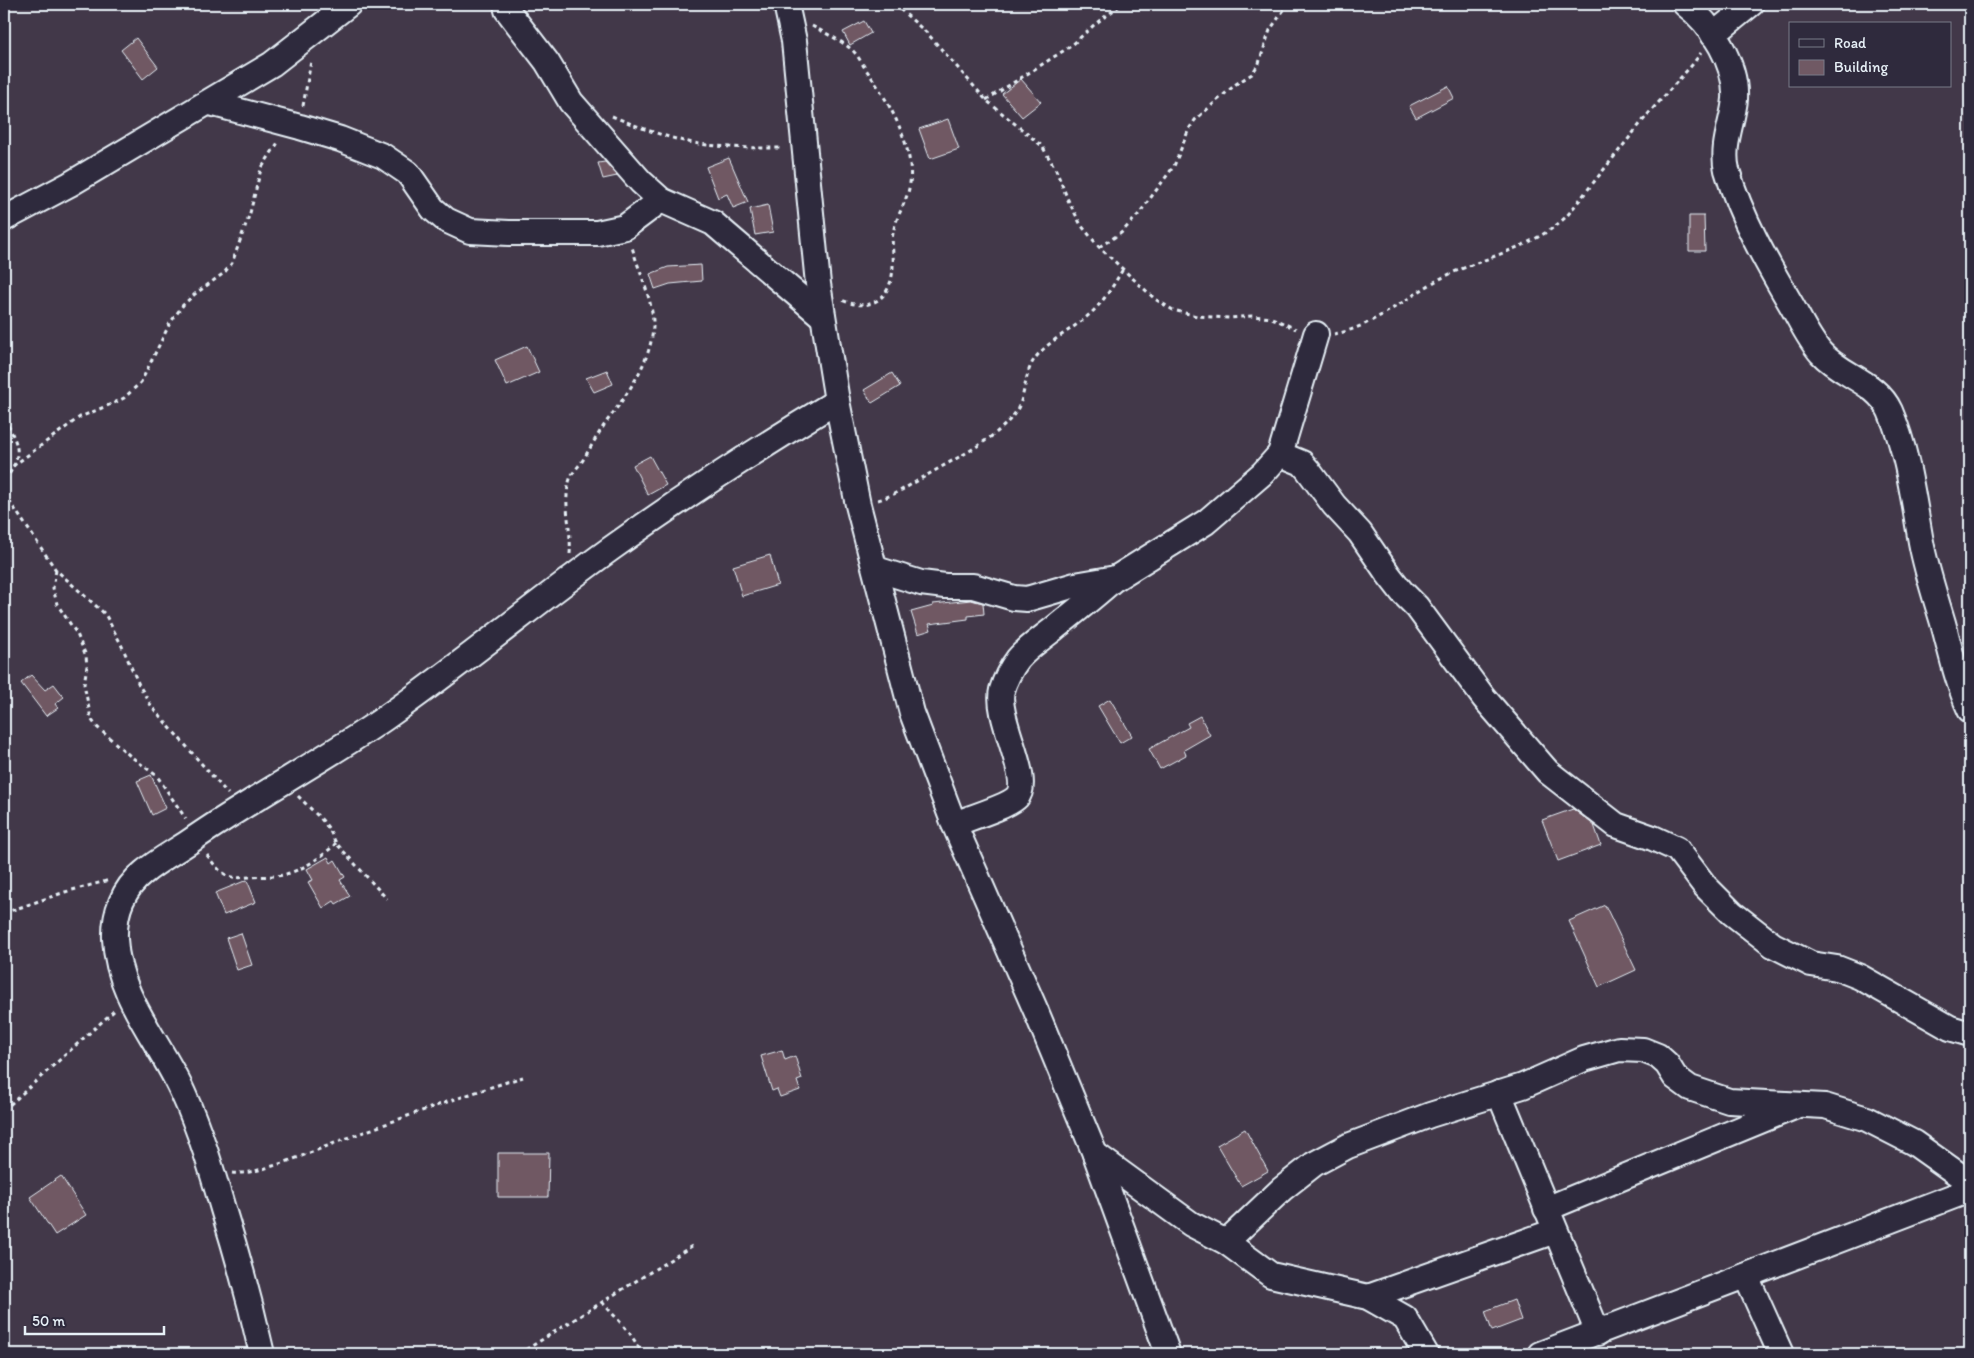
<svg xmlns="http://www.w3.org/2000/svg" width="1974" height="1358" font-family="Itim,sans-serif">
<rect width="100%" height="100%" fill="#423849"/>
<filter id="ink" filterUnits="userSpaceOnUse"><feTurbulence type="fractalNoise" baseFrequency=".02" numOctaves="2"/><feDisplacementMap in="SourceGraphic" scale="10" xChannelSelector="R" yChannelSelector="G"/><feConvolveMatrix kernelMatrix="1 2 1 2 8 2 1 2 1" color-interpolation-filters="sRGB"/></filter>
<g filter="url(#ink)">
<!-- building -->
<g fill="#705964" stroke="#e8f1f8">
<path d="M 864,21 L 871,33 L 850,45 L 843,32 Z"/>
<path d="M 136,38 L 158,67 L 143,79 L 121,50 Z"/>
<path d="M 1021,79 L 1041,102 L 1022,117 L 1002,94 Z"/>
<path d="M 1448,86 L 1454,98 L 1416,118 L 1409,106 Z"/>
<path d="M 948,119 L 959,149 L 930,159 L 919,129 Z"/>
<path d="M 729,158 L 748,202 L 733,208 L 727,194 L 718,198 L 706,167 Z"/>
<path d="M 605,162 L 617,175 L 617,176 L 603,179 L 598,163 Z"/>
<path d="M 768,205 L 773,232 L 755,235 L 750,209 Z"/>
<path d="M 1689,216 L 1704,216 L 1705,251 L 1689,251 Z"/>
<path d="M 701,265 L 702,281 L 670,284 L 655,289 L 650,274 L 668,267 Z"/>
<path d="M 527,346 L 539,372 L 507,386 L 495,360 Z"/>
<path d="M 607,370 L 613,384 L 594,392 L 586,378 Z"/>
<path d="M 892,373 L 900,386 L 872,403 L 864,390 Z"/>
<path d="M 650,456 L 666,485 L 648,495 L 633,465 Z"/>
<path d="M 770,555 L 778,585 L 742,596 L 733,566 Z"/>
<path d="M 971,600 L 983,603 L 984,614 L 968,616 L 968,619 L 929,624 L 931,630 L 918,634 L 911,612 L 933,606 L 933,604 Z"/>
<path d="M 31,675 L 45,690 L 54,684 L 64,697 L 55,704 L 58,708 L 46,716 L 21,683 Z"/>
<path d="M 1110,699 L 1132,736 L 1120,743 L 1098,706 Z"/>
<path d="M 1200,716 L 1210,735 L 1184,750 L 1186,755 L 1160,769 L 1149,749 L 1189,727 L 1187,723 Z"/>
<path d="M 151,775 L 166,808 L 152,815 L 137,781 Z"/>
<path d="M 1573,809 L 1594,825 L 1601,845 L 1558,861 L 1542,820 Z"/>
<path d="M 328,857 L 331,863 L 335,860 L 345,877 L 340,880 L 350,896 L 336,904 L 334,901 L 323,908 L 308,882 L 313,880 L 307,869 Z"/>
<path d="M 247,880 L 256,902 L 224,915 L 215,893 Z"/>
<path d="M 1605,905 L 1636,970 L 1599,987 L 1569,921 Z"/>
<path d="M 241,933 L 252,965 L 237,970 L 226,938 Z"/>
<path d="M 782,1050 L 785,1060 L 795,1056 L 802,1079 L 797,1081 L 800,1090 L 780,1097 L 777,1089 L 772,1091 L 761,1056 Z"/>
<path d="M 1245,1129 L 1268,1171 L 1241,1186 L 1217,1145 Z"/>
<path d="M 498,1153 L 549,1153 L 548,1197 L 498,1197 Z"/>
<path d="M 61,1176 L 86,1215 L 55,1235 L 30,1197 Z"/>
<path d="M 1514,1300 L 1521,1320 L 1492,1331 L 1485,1311 Z"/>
</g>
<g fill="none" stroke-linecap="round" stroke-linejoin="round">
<!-- minor casing -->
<g stroke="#e8f1f8" stroke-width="28">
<g id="minor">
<path d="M 506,4 L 507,10 L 547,62 L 571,102 L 641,182 L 661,200 L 713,223 L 823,317"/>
<path d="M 786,4 L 794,41 L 818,284 L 837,401 L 858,505 L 912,713 L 954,824 L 1036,1011 L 1095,1154 L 1168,1354"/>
<path d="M 1685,4 C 1712,24 1737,65 1735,99 C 1733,122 1721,146 1727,170 C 1741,218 1767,263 1792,306 C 1801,322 1809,339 1821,353 C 1842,376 1877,382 1890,411 C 1908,453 1913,498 1921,542 C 1926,569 1935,596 1943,623 C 1951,652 1957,682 1970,710"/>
<path d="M 1713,35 L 1751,4"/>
<path d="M 210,103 L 300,127 L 340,139 L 383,156 L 408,173 L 433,209 L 446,220 L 470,231 L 509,233 L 597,233 L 625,227 L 661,200"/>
<path d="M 4,219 L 70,184 L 272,64 L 349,4"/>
<path d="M 1280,454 L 1302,463 L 1308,470 L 1334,505 L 1360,533 L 1388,574 L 1402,592 L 1417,607 L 1484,698 L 1548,772 L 1616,825 L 1653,838 L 1677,849 L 1705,886 L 1732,913 L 1773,945 L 1811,964 L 1837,968 L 1860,977 L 1950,1028 L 1970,1034"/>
<path d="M 876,569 L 921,583 L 945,586 L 973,586 L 1014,598 L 1027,599 L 1075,585 L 1116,578 L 1206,522 L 1263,473 L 1280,454 L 1316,334"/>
<path d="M 954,824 C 967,819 1009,806 1017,797 C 1033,779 995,718 1002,690 C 1005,680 1012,667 1018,659 C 1028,647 1044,637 1056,627 C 1076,611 1096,595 1115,578"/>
<path d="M 1499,1093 L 1598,1333"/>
<path d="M 1095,1154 L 1191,1224 L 1226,1242 L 1271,1275 L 1368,1297 L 1405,1318 L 1426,1354"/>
<path d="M 1546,1209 L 1794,1107"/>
<path d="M 1226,1242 L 1282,1189 L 1314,1164 L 1348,1146 L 1430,1115 L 1523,1086 L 1584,1059 L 1619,1049 L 1643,1050 L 1658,1056 L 1667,1064 L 1675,1077 L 1690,1088 L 1729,1101 L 1825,1106 L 1867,1119 L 1914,1143 L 1962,1177 L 1970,1185"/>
<path d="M 1746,1276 L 1781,1354"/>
<path d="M 1368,1297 L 1555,1231"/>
<path d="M 262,1354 C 251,1305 238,1257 223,1209 C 212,1171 200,1130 183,1093 C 160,1041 118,999 115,939 C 114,913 123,889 143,873 C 157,861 174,852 189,842 C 252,798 321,762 385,718 C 461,665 533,605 609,550 C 683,497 759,448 837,401"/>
<path d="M 1540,1354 L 1970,1190"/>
</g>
</g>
<!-- path -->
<g stroke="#e8f1f8" stroke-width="3" stroke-dasharray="4 4" stroke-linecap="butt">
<path d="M 894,4 L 927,33 L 986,100 L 1042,146 L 1056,170 L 1068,200 L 1081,225 L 1099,247 L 1155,299 L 1173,310 L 1197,316 L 1230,318 L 1252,316 L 1272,318 L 1296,329"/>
<path d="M 812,26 C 825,33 840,40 851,49 C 857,54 861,62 865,68 C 886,97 915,145 910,183 C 908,200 896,216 893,233 C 891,243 894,254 893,264 C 893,296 873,314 842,300"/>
<path d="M 986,100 L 1071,46 L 1095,24 L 1122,4"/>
<path d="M 303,106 L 311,61"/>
<path d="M 612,116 C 636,126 659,135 684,141 C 713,148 754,148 783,148"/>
<path d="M 1099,247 L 1121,233 L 1138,215 L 1174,166 L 1189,129 L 1195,120 L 1236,84 L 1252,74 L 1259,63 L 1270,30 L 1288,4"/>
<path d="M 1334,334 C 1368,329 1407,298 1436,281 C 1479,257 1528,252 1566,217 L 1649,113 L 1692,65 L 1701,53"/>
<path d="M 4,418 C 9,428 19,443 17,455 C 13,478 0,472 10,502 L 56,570 L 105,614 L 121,644 L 139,685 L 152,707 L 228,794"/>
<path d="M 13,466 L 80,417 L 114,403 L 124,398 L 141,382 L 170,323 L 183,305 L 195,294 L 224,273 L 232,263 L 250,213 L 261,169 L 279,141"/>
<path d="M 878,500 C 896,495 913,483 929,474 C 956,458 997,439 1015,413 C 1027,396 1023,373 1036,357 C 1049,341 1068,332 1084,319 C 1101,306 1112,288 1123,269"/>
<path d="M 570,554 C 572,528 562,503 570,479 C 572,473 577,468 581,463 C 590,449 597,435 607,421 C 629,392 659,351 652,312 C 648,290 638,268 632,247"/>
<path d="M 56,570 L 53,588 L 57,604 L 77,634 L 86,656 L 87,666 L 84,684 L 91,719 L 97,727 L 129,755 L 157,776 L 186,819"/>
<path d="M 298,796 L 322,820 L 329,829 L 336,843 L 387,899"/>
<path d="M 207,855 C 213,863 219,872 229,876 C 237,879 244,877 252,877 C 262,876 273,877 283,875 C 302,870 323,857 336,843"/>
<path d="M 4,913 L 65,892 L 110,880"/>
<path d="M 4,1110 L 115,1010"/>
<path d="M 232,1173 C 257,1176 317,1150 342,1140 C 402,1118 461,1096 523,1077"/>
<path d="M 602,1302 L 629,1332 L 643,1354"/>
<path d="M 519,1354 L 692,1246"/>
</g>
<!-- minor -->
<use href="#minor" stroke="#2f2a3d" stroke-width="24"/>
</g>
</g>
<!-- margin -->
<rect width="1974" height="1358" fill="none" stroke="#2f2a3d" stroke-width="20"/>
<rect x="10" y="10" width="1954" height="1338" fill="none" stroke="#e8f1f8" stroke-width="2" filter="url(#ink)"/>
<!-- legend -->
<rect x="1789" y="22" width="162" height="65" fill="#2f2a3d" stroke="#797a88"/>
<rect x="1799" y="39" width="25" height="8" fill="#2f2a3d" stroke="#797a88"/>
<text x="1834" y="48" font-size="15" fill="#e8f1f8">Road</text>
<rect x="1799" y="60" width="25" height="15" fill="#705964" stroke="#797a88"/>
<text x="1834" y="72" font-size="15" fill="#e8f1f8">Building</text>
<!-- scale -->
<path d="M25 1326v8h139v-8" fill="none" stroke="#e8f1f8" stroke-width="2.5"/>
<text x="32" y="1326" font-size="15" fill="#e8f1f8" stroke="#2f2a3d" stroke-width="4" paint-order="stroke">50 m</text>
</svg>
